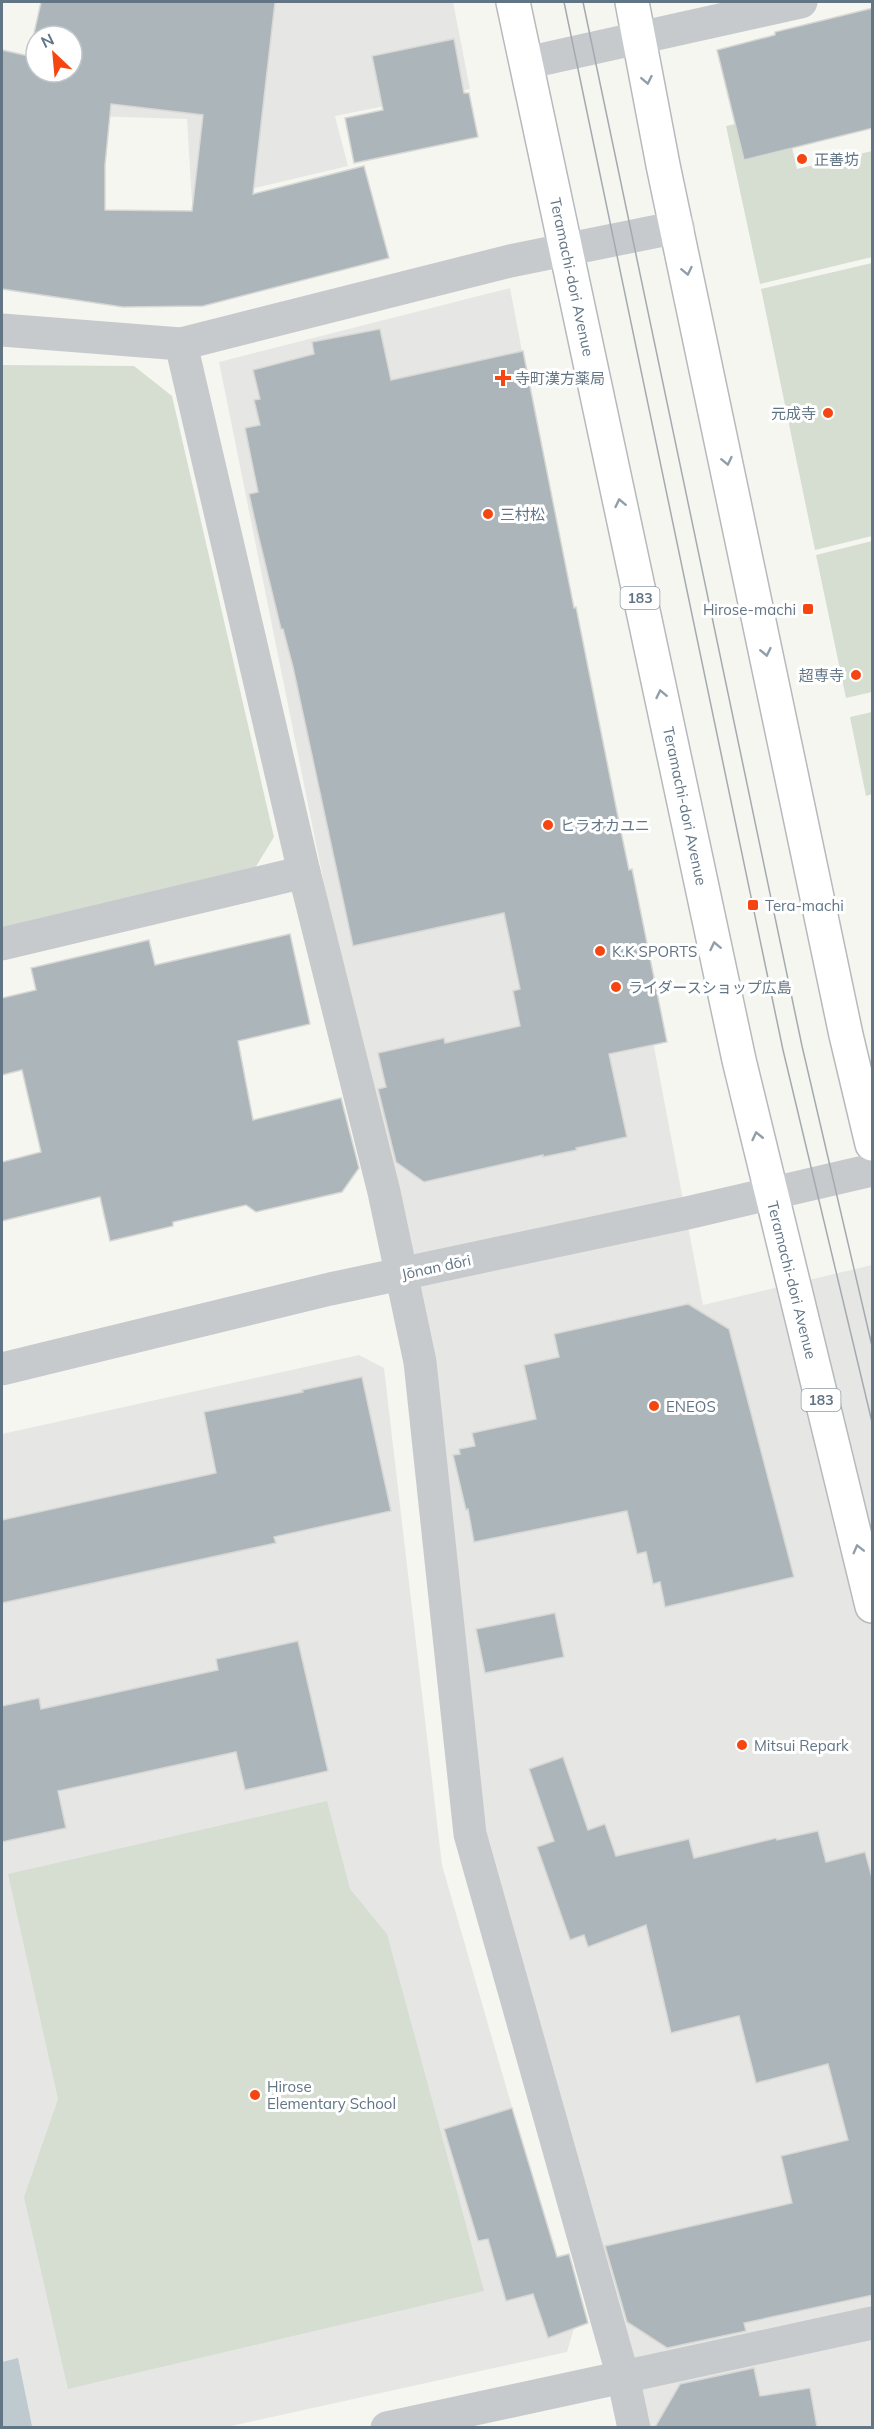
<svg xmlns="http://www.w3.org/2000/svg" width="874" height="2429" font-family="Mulish,'Noto Sans JP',sans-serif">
<rect width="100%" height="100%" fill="#f6f6f1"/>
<!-- built -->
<g fill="#e6e7e4">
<path d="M 112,2 L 453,2 L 470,89 L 335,116 L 348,166 L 192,203 L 187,119 L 88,116 Z"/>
<path d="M 510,288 L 703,1305 L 872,1265 L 872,2427 L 639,2427 L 474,1839 L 423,1376 L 219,362 Z"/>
<path d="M 359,1355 L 384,1368 L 442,1865 L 575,2325 L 567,2352 L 227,2427 L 2,2427 L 2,1434 Z"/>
</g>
<!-- green -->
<g fill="#d6ded2">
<path d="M 784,114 L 797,169 L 872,151 L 872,257 L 760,284 L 726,126 Z"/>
<path d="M 872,263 L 872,536 L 815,550 L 761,289 Z"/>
<path d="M 2,365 L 134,366 L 172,396 L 274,837 L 255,868 L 2,929 Z"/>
<path d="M 872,541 L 872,692 L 846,698 L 816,555 Z"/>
<path d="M 872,712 L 872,794 L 866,796 L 850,717 Z"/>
<path d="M 327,1801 L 350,1889 L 387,1934 L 484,2291 L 68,2389 L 24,2197 L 58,2099 L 8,1874 Z"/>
</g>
<!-- water -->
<path fill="#becacf" d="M 18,2358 L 32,2426 L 2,2427 L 2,2362 Z"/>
<!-- building -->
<g fill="#acb5ba" stroke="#d7d7d4" stroke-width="1.5" fill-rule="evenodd">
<path d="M 41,2 L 275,2 L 253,194 L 364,166 L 389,258 L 203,306 L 123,307 L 2,289 L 2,50 L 29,56 ZM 36,36 L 72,36 L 72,72 L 36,72 ZM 111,104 L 203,115 L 192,211 L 105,210 L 105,165 Z"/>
<path d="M 873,8 L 873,128 L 744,160 L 717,50 L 775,35 L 775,32 Z"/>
<path d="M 454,39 L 464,93 L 469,93 L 478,137 L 354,163 L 345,118 L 383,110 L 372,56 Z"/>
<path d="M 380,329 L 391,380 L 523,351 L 574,608 L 576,607 L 619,822 L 629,870 L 632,869 L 667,1042 L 609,1054 L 627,1137 L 576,1148 L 577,1150 L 543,1157 L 543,1155 L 424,1182 L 396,1162 L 378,1089 L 386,1087 L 378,1053 L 444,1038 L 445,1043 L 520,1026 L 513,991 L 520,989 L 504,913 L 353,946 L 293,667 L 283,629 L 281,629 L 258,534 L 249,494 L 258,492 L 245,428 L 260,425 L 254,400 L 260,399 L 253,370 L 314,354 L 312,342 Z"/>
<path d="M 290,934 L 310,1024 L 238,1041 L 253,1120 L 341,1098 L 359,1168 L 342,1192 L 256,1212 L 246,1205 L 173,1222 L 173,1226 L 110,1241 L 100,1197 L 2,1221 L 2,1162 L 41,1152 L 22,1070 L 2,1075 L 2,998 L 36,990 L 31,968 L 149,940 L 155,965 Z"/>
<path d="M 688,1304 L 729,1329 L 794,1577 L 665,1607 L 660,1582 L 653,1584 L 646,1552 L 637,1554 L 627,1511 L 474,1542 L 468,1509 L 466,1510 L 453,1455 L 460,1454 L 459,1449 L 475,1446 L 472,1433 L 536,1419 L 524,1365 L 559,1357 L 554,1334 Z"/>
<path d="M 362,1377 L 391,1511 L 274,1537 L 276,1543 L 2,1603 L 2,1520 L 216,1473 L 204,1412 L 303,1392 L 302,1390 Z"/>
<path d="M 555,1613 L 564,1657 L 485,1673 L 476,1629 Z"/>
<path d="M 298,1641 L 328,1771 L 245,1790 L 236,1752 L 58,1791 L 66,1828 L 2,1842 L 2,1706 L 39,1698 L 41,1709 L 218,1670 L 216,1659 Z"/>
<path d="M 563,1757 L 588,1830 L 605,1824 L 616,1856 L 689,1839 L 694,1858 L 776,1838 L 777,1840 L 818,1831 L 826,1862 L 865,1852 L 873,1881 L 873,2295 L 744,2323 L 746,2331 L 667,2348 L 627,2322 L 605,2246 L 792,2203 L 781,2156 L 848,2140 L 828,2064 L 756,2083 L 739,2016 L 671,2033 L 646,1925 L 588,1947 L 584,1935 L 570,1940 L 537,1847 L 554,1841 L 529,1769 Z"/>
<path d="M 512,2108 L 557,2257 L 569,2254 L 588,2323 L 548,2338 L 533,2294 L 506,2301 L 488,2239 L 478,2241 L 444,2129 Z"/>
<path d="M 754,2368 L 760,2396 L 810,2388 L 817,2427 L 655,2427 L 680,2384 Z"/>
</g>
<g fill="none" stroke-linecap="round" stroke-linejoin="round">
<!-- highway casing -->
<g stroke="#b6babd" stroke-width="36">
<g id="highway">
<path d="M 513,2 L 739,1060 L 872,1606"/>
<path d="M 632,2 L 663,165 L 846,1035 L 872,1144"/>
</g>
</g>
<!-- minor -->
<g stroke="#c7cacd" stroke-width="33">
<path d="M 526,63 L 801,2"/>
<path d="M 2,330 L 181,344 L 510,261 L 678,227"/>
<path d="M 181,344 L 304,872 L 384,1192 L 420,1362 L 470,1834 L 623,2377 L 634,2428"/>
<path d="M 2,944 L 304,872"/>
<path d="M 2,1369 L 330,1289 L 687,1213 L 872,1170"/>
<path d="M 387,2428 L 872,2323"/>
</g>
<!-- highway -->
<use href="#highway" stroke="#fff" stroke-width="33"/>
<!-- tram -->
<g stroke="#a4aab0" stroke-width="1.5">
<path d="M 564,2 L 783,1050 L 872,1422"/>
<path d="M 583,2 L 802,1046 L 872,1346"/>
</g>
</g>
<!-- one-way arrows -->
<defs><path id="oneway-chevron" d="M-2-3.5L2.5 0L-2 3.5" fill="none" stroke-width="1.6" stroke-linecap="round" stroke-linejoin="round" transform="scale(1.5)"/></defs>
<g stroke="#909eaa">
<use href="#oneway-chevron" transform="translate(647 80) rotate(79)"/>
<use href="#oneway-chevron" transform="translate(687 271) rotate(78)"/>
<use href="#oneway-chevron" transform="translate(727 461) rotate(78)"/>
<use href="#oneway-chevron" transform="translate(620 503) rotate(-102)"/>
<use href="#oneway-chevron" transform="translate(766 652) rotate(78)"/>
<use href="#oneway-chevron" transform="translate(661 694) rotate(-102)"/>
<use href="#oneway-chevron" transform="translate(715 946) rotate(-102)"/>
<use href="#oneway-chevron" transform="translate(757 1136) rotate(-103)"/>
<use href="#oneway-chevron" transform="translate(858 1549) rotate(-104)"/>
</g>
<!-- markers -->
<g fill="#f54611" stroke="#fff" stroke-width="2">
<circle cx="802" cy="159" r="6"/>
<path d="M500 369h6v6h6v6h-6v6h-6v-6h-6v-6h6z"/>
<circle cx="828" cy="413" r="6"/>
<circle cx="488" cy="514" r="6"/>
<rect x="802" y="603" width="12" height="12" rx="3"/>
<circle cx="856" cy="675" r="6"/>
<circle cx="548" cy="825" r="6"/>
<rect x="747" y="899" width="12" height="12" rx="3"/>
<circle cx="600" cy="951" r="6"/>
<circle cx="616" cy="987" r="6"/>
<circle cx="654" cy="1406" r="6"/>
<circle cx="742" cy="1745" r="6"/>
<circle cx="255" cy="2095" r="6"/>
</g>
<g text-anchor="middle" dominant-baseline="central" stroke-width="6" stroke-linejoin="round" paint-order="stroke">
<!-- shield labels -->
<g fill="#fff" stroke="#909eaa" stroke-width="1.5">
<rect x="620.5" y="587" width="39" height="22" rx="4.5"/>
<rect x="801.5" y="1389" width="39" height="22" rx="4.5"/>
</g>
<g font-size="14" font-weight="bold" fill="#617585">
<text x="640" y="598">183</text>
<text x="821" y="1400">183</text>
</g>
<!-- poi labels -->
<g font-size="15" fill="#617585" stroke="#fff" text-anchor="start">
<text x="814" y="159">正善坊</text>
<text x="515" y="378">寺町漢方薬局</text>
<text x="816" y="413" text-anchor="end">元成寺</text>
<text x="500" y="514">三村松</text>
<text x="796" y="609" text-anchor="end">Hirose-machi</text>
<text x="844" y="675" text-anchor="end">超専寺</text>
<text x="560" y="825">ヒラオカユニ</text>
<text x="765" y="905">Tera-machi</text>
<text x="612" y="951">K.K SPORTS</text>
<text x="628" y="987">ライダースショップ広島</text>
<text x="666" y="1406">ENEOS</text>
<text x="754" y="1745">Mitsui Repark</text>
<text x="267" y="2086">Hirose<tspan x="267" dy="17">Elementary School</tspan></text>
</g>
<!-- street labels -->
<g font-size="15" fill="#617585" stroke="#fff">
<text transform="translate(572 277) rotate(78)">Teramachi-dori Avenue</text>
<text transform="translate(685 806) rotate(78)">Teramachi-dori Avenue</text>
<text transform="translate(436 1267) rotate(-12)">Jōnan dōri</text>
<text transform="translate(792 1280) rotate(76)">Teramachi-dori Avenue</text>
</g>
</g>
<!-- border -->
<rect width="874" height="2429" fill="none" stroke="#617585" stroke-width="6"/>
<!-- north arrow -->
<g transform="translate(54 54) rotate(334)"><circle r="28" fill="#ffffff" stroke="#c0c8ce" stroke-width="1.5"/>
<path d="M0-4.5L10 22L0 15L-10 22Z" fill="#f54611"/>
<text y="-9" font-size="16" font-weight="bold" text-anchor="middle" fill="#617585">N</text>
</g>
</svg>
